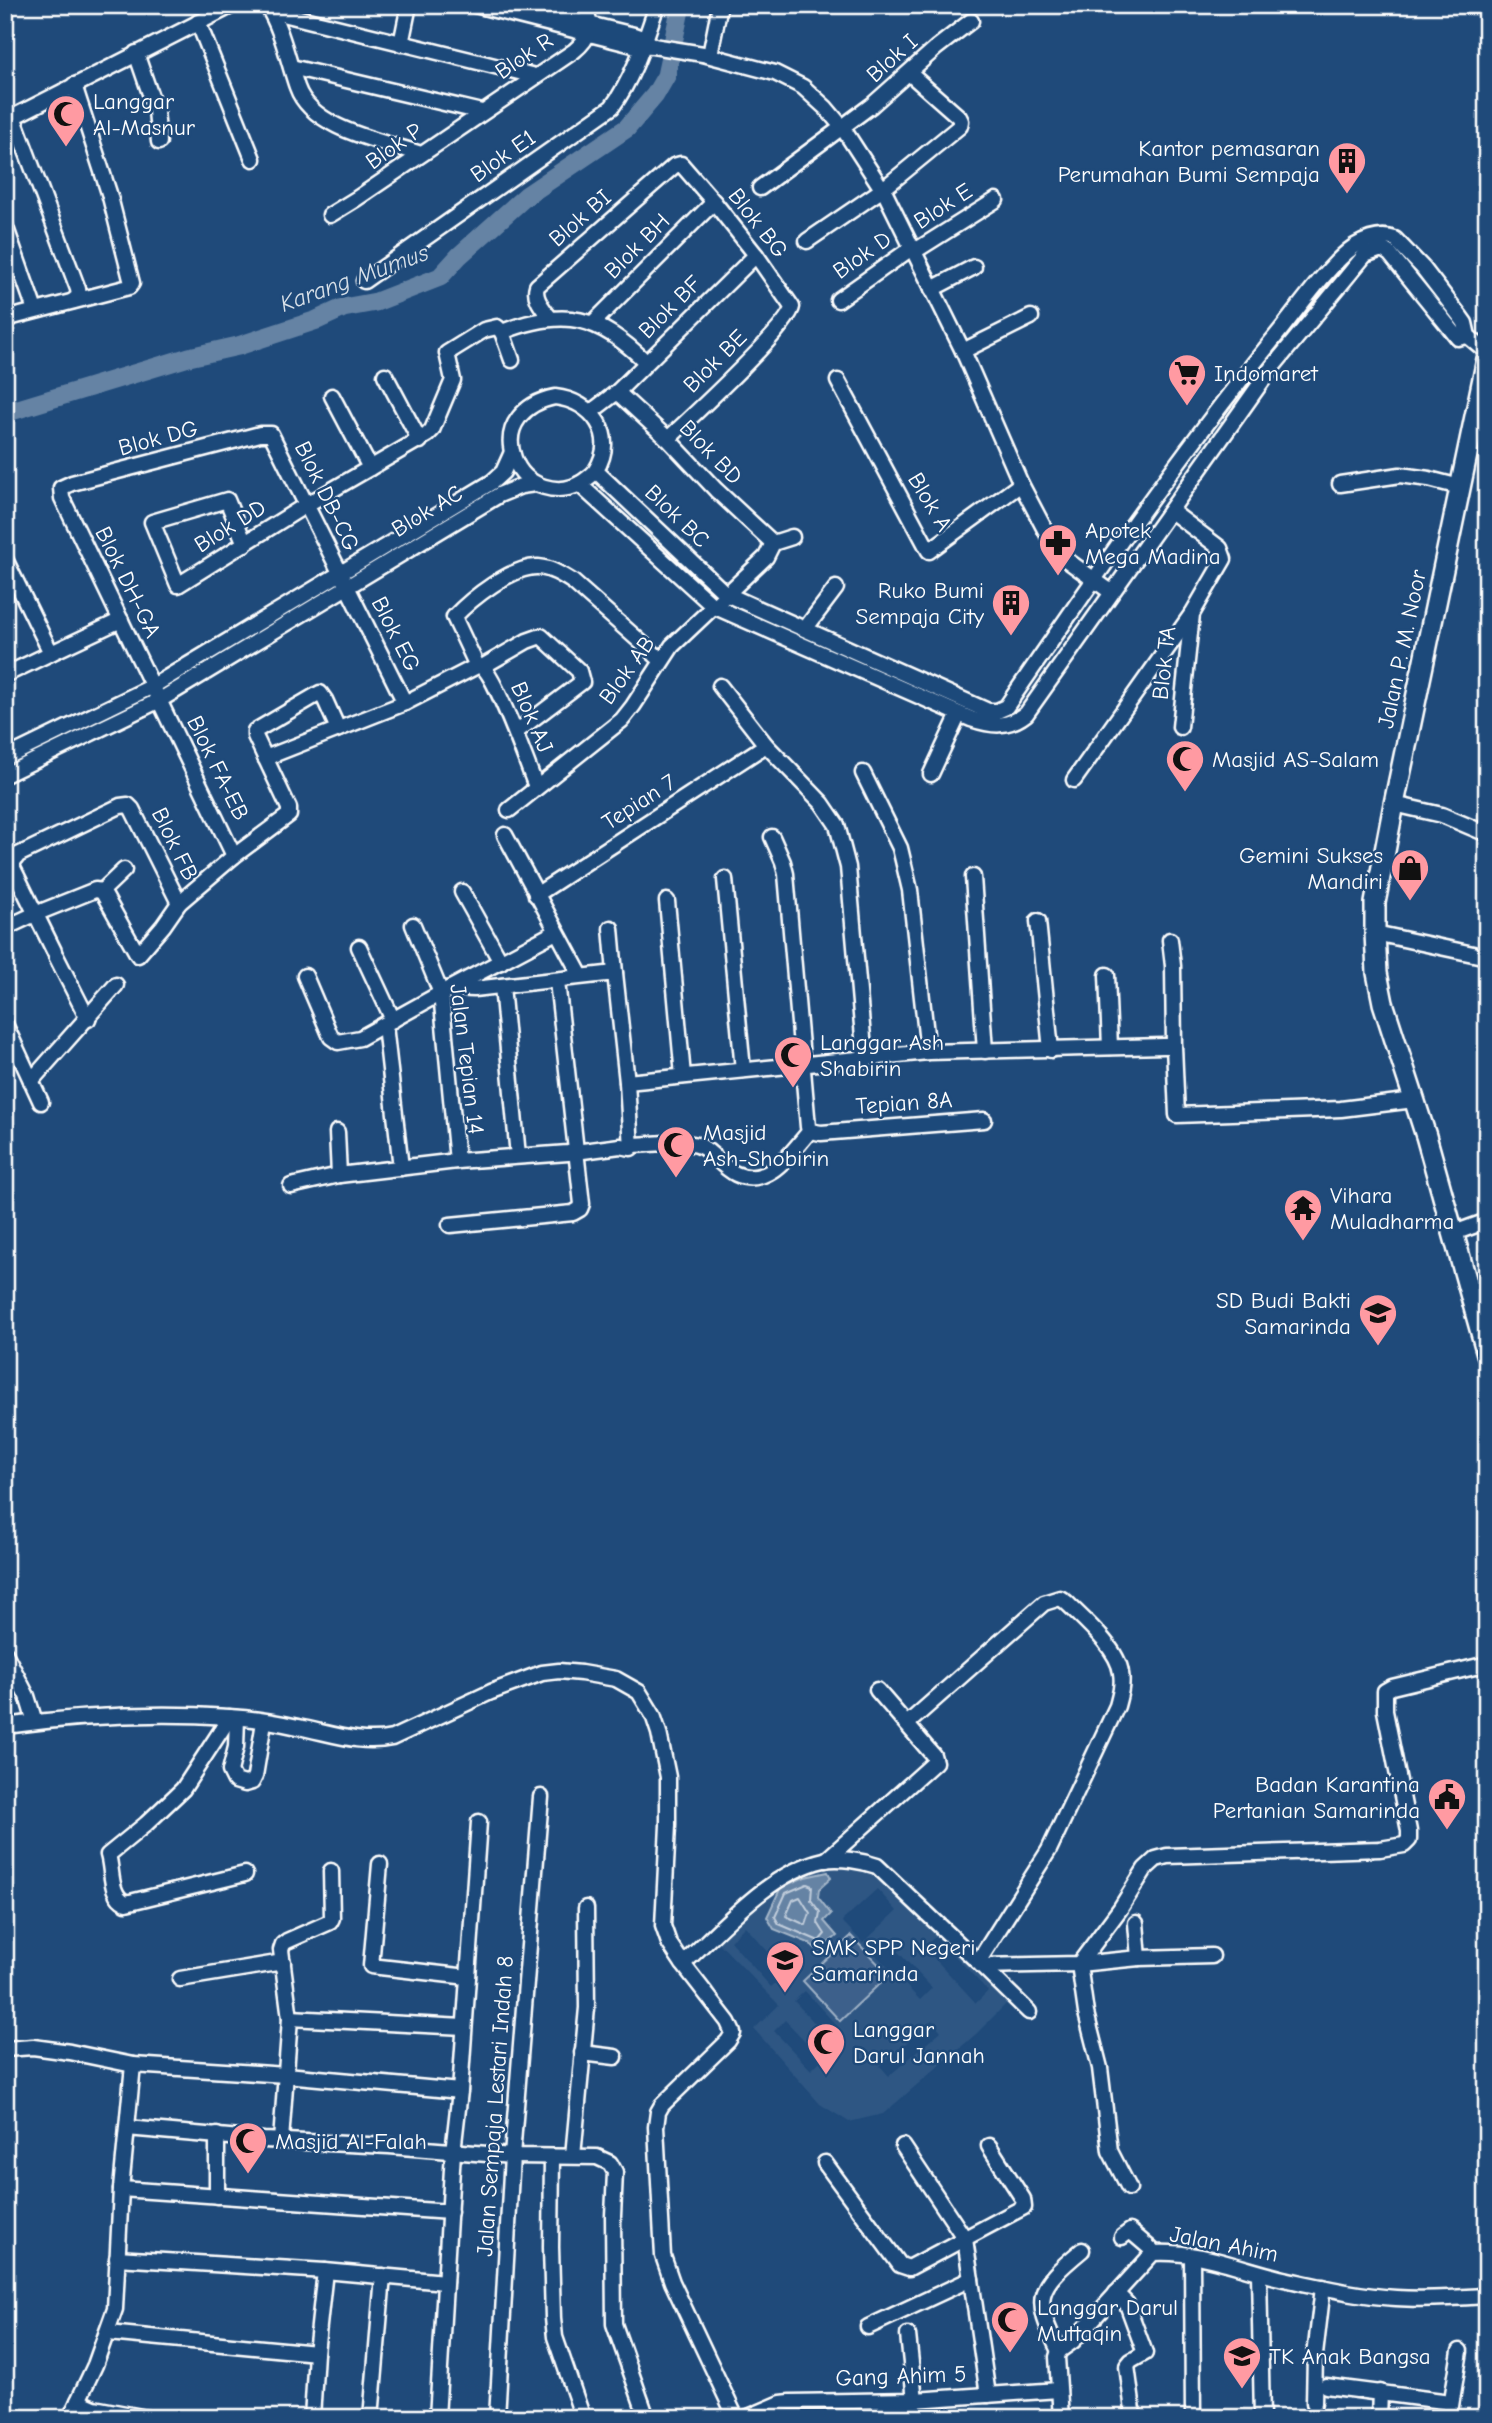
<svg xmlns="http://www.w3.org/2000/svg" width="1492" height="2423" font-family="'Comic Neue',sans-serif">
<rect width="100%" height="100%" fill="#1f4a7a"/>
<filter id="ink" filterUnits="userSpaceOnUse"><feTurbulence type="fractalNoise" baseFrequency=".0143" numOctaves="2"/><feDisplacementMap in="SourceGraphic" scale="14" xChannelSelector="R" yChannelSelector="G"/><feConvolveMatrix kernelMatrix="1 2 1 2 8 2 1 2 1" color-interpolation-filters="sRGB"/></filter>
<g filter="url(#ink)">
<!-- built -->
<path fill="#2e5683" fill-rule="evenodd" d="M 832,1865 L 872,1867 L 1011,1999 L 976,2034 L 883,2114 L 849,2122 L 820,2104 L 754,2029 L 779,2005 L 717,1941 L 781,1883 ZM 828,1872 L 819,1889 L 818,1897 L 831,1914 L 824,1921 L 819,1950 L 809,1943 L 781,1887 L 805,1877 ZM 877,1889 L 897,1911 L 863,1943 L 842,1921 ZM 745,1926 L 787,1973 L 771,1987 L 730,1941 ZM 936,1936 L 988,1991 L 976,2003 L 924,1947 ZM 885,1938 L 932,1988 L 920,2000 L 872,1951 ZM 805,1991 L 837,2026 L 827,2036 L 794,2001 ZM 785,2020 L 822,2059 L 811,2070 L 774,2031 ZM 932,2020 L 941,2031 L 889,2076 L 880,2066 Z"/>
<!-- green -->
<path fill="#3c618b" stroke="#9eb0c5" stroke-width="2" d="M 851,1936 L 889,1975 L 840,2021 L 803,1981 Z"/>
<!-- water -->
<path fill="#6583a4" stroke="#a3b5c8" stroke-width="2" d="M 828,1872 L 831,1878 L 819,1889 L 818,1897 L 831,1914 L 824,1921 L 837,1936 L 819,1951 L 809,1943 L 774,1929 L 767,1917 L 781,1887 L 805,1877 Z"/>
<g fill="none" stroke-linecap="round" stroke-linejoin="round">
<!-- shore -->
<g stroke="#c1cddb" stroke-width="2">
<path d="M 807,1884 L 812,1886 L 811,1900 L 820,1912 L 818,1923 L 825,1934 L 819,1941 L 779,1924 L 775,1917 L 786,1893 Z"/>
<path d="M 800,1897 L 810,1913 L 806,1925 L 786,1916 L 793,1900 Z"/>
</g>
<!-- river -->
<path stroke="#6583a4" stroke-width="19" d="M 5,413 L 189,357 L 238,346 L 317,320 L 343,308 L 376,302 L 440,277 L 459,256 L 526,196 L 627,128 L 655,95 L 666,76 L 681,5"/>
<!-- minor casing -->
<g stroke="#fff" stroke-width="19">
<g id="minor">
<path d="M 475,5 L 633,45 L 653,46 L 703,54 L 775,73 L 803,87 L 826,108 L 842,127 L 886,195 L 963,351 L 1021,484 L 1052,543 L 1064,558 L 1111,592"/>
<path d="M 510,5 L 634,35 L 645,39 L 652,45"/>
<path d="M 267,6 C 282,29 288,61 297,87 C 312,130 383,141 421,154"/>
<path d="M 271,11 L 535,76"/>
<path d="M 198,22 L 253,159"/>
<path d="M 401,44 L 409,5"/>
<path d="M 136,53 L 156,111 L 159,142"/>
<path d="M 710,55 L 720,5"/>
<path d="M 291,67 L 482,112"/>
<path d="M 13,116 L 78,289 L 79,296 L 73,301"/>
<path d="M 5,121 L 233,5"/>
<path d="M 760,188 L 872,105 L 936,48 L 971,21"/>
<path d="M 330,215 L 356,199 L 574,51 C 593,35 590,28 586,5"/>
<path d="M 5,225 L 35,310"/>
<path d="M 807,241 L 883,189 L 960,126 L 961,121 L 959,117 L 909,73"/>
<path d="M 915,251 L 996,200"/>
<path d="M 364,281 L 612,107 C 632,80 643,46 654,14 L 654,5"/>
<path d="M 932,289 L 974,267"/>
<path d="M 838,300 L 913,247"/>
<path d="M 550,318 C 543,308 533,298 537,286 L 674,166 L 681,164 L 714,202 L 756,255 L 792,307 C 790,326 688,420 668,439"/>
<path d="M 5,319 L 121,289 L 129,287 L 132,283 L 109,193 L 74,85"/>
<path d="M 593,323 L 714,202"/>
<path d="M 502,332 C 565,307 599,316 646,362"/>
<path d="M 502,332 L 512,360"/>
<path d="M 963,351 L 1031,317"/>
<path d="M 385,375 L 420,441"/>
<path d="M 838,381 L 929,551 L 1021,484"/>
<path d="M 617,392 L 668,439 L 716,490 L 773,543"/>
<path d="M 332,396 L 370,468"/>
<path d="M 555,397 C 592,401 618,435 596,470 C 594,474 588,478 584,481 C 560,498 524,487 514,458 C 502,426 525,403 555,397 Z"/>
<path d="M 591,412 L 617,392 L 756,255"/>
<path d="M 596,471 L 726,594 L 988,711 L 997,711 L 1006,707 C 1091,583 1176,459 1271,342 C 1293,316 1328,264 1355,246 C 1367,239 1382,234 1395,239 L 1423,268 L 1460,316 L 1465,323 L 1468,336 L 1487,352"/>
<path d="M 579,484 L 713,606 L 971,719 C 992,726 1008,728 1026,714 L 1270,370 L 1365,255 L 1382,249 L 1390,254 L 1458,338 L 1468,336"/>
<path d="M 1340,484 L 1400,475 L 1429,479 L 1460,487"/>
<path d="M 1171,511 L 1220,548 L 1224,559 L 1192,614 L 1180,727"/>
<path d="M 773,543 L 792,537"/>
<path d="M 245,544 L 227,500 L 152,522 L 178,585 L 306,505 L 427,435 L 432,430 L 453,380 L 447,353 L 484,330 L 497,327 L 502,332"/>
<path d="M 5,559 L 51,653 L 121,620"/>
<path d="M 805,629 L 836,588"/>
<path d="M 477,666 L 454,617 C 471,599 512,566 538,567 C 551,568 562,575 573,582 L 661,660"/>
<path d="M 482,667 C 495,675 529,768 536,787"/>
<path d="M 5,675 L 51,653"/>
<path d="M 720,686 L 766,745 L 822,803 L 837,825 L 848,867 L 865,1060"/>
<path d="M 5,758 L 153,686 L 492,482 L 503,472 L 512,452"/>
<path d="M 265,758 L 405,703 L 477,666 L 482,667 L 527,641 L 541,636 L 579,671 L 582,682 L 516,732"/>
<path d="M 863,773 L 900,848 L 910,890 L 928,1052"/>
<path d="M 931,774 L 959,714"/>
<path d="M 5,775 L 160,700 L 499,495 L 521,486 L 535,484"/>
<path d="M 1074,780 L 1191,615"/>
<path d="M 1394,804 L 1442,815 L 1487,834"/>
<path d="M 509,810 L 622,720 L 633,706 L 672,646 L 766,557 L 773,543"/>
<path d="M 505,835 L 581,976"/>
<path d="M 772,837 L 783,862 L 786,874 L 808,1127 L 810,1131 L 821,1133 L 984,1120"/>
<path d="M 234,856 L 62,498 L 61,488 L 72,483 L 260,434 L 271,434 L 405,703"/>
<path d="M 973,877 L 985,1051"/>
<path d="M 725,879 L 743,1070"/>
<path d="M 102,891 L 138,955 L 163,926 L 179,903 L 234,856 L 289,815 L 289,808 L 255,736 L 255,731 L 320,693 L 325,700 L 338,729"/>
<path d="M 102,891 L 124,870"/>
<path d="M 462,892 L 501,962"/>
<path d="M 536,895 L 766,745"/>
<path d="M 667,901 L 683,1076"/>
<path d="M 1038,921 L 1051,1050"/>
<path d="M 413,925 L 441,993 L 457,1161"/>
<path d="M 5,928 L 35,914 L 95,890 L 102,891"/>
<path d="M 611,928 L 615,973"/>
<path d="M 1375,933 L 1487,957"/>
<path d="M 1170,940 L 1173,966 L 1174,1046"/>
<path d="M 359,947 L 393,1020"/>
<path d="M 54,951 L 13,868 L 13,862 L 18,855 L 120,806 L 128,805 L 132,809 L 179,903"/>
<path d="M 56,956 L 88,1019"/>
<path d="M 1107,975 L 1110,1047"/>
<path d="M 305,976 L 331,1037 L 338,1042 L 360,1038 L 441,993 L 556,932"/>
<path d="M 502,986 L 518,1156"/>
<path d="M 450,988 L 474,989 L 615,973 L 627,1082 L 928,1052 L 1164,1046 L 1174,1046 L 1177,1115 L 1341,1109 L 1414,1100"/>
<path d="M 5,1024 L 41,1102"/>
<path d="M 385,1025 L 401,1168"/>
<path d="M 31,1081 L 116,985"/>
<path d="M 337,1132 L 339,1175 L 457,1161 L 568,1153 L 620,1146 L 631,1148 L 627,1082"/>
<path d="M 631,1145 C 649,1145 687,1139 702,1147 C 714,1154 723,1168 736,1174 C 769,1189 792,1151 810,1131"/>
<path d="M 291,1186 L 339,1175"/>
<path d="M 450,1225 L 573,1213 L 580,1209 L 582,1204 L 557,981"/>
<path d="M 1454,1233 L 1487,1221"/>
<path d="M 5,1653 L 27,1696 L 35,1722"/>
<path d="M 230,1717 L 183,1789 L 146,1824 L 108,1855 C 113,1871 109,1895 126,1903 L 245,1874"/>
<path d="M 237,1718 L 236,1747 L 230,1771 L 235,1781 L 245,1784 L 252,1782 L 255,1776 L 264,1722"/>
<path d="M 907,1724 L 1044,1603 L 1060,1598 L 1066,1602 C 1083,1619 1118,1648 1121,1673 C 1123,1684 1120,1695 1117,1706 L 1049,1850 L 978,1962 L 1029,2012"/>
<path d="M 5,1726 C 79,1716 155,1712 229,1717 C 252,1718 276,1722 298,1727 C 330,1733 360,1745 392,1738 L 491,1692 L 542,1673 L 559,1671 L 581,1673 L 616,1679 L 639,1692 L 653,1715 L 659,1733 L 668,1777 L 668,1825 L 663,1926 L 669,1943 L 683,1964 L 728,2022 L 733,2033 L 728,2041 L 662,2105 L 658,2112 L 656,2127 L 663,2256 L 672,2282 L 736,2418"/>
<path d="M 826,1860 L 935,1762 L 933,1755 L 877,1690"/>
<path d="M 380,1864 L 371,1966 L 468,1977"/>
<path d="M 1136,1923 L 1139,1958"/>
<path d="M 683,1964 C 722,1928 770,1872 824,1860 C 840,1857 862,1861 877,1866 L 978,1962"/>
<path d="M 982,1966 L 1079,1964 L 1139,1958 L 1212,1956"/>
<path d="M 180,1979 L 283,1962"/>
<path d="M 290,2018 L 464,2027"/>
<path d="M 5,2049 L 33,2047 L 70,2052 L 133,2065 L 286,2075 L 460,2091"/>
<path d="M 582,2053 L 615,2057"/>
<path d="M 127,2128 L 264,2140 L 389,2146 L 512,2156 L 597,2157 L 610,2163 L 615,2172 L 613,2216 L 614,2324 L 647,2418"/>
<path d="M 281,2141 L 290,2018 L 281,1950 L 283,1944 L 287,1941 L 330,1922 L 332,1918 L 331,1871"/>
<path d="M 903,2146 L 965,2239 L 988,2395"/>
<path d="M 573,2156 L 587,2008 L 586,1908"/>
<path d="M 552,2157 L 551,2247 L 553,2318 L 555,2337 L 583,2418"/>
<path d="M 825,2163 L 900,2265 L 909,2268 L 1024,2207 L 1023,2199 L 989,2146"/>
<path d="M 1129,2188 L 1110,2151 L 1100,2068 L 1086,2013 L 1079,1964 L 1120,1909 L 1145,1869 L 1156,1859 L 1167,1856 L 1380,1849 L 1404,1845 L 1409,1840 L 1409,1831 L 1385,1711 L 1385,1691 L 1392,1687 L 1487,1664"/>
<path d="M 121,2189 L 450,2212"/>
<path d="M 217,2196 L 217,2135"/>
<path d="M 1122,2237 L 1130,2231 L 1151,2249 L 1153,2253"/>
<path d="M 1192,2256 L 1193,2418"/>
<path d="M 117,2258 L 325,2271 L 445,2282"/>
<path d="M 1259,2273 L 1262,2418"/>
<path d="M 1116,2293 L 1127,2304 L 1145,2353 L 1131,2361 L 1127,2366 L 1134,2418"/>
<path d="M 868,2327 L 971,2279"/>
<path d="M 108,2333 L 316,2353"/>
<path d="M 908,2335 L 915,2400"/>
<path d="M 1059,2351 C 1032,2297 1036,2288 1082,2250"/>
<path d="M 1326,2386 L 1450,2402"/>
<path d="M 78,2401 L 94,2408 L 147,2418"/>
<path d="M 1314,2403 L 1315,2355 L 1323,2287"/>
<path d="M 70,2418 L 95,2365 L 115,2309 L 121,2189 L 133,2065"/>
<path d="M 312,2418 L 316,2353 L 325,2271"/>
<path d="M 371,2418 L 383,2276"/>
<path d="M 437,2418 L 453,2152 L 460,2091 L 479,1822"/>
<path d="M 497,2418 L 512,2156 L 541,1797"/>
<path d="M 746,2418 L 781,2403 L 790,2402 L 915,2400 L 1059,2390"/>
<path d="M 1061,2418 L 1057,2357 L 1059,2351 L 1073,2341 L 1153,2253 C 1197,2250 1242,2269 1284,2279 C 1321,2287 1358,2296 1396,2298 C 1426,2300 1456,2298 1487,2296"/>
<path d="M 1379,2418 L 1380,2392"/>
<path d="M 1449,2418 L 1460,2351"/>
</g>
</g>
<!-- highway casing -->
<g stroke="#fff" stroke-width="24">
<path id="highway" d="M 1487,359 L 1394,804 L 1375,903 L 1375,933 L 1377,973 L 1383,1003 L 1426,1136 L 1487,1354"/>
</g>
<!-- minor -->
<use href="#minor" stroke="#1f4a7a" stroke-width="14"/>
<!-- highway -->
<use href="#highway" stroke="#1f4a7a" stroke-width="19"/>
</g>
</g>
<!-- icons -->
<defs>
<g id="mosque-pin" transform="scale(2.0125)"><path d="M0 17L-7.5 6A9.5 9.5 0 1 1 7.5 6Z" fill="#ff9aa2" stroke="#1f4a7a"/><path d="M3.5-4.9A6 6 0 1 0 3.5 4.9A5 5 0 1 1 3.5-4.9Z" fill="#111"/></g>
<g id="building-pin" transform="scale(2.0125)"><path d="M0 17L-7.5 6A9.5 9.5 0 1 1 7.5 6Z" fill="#ff9aa2" stroke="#1f4a7a"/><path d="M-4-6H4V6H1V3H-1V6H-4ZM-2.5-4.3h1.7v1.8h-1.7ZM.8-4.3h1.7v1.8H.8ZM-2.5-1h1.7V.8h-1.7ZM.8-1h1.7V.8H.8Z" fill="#111"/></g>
<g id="supermarket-pin" transform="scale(2.0125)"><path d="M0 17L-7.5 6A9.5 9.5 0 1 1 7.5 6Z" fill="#ff9aa2" stroke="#1f4a7a"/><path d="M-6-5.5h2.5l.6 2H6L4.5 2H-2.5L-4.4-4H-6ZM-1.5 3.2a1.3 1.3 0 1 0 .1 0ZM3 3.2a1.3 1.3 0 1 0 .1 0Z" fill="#111"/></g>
<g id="pharmacy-pin" transform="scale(2.0125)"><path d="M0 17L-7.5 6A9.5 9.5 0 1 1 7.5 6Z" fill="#ff9aa2" stroke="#1f4a7a"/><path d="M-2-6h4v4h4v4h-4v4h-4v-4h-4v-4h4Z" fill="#111"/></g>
<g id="shop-pin" transform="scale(2.0125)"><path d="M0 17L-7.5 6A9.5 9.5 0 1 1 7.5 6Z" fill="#ff9aa2" stroke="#1f4a7a"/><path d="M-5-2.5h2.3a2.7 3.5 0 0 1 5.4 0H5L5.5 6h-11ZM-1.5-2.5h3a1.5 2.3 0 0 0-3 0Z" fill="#111"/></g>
<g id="temple-pin" transform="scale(2.0125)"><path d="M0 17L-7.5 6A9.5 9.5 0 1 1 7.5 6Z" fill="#ff9aa2" stroke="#1f4a7a"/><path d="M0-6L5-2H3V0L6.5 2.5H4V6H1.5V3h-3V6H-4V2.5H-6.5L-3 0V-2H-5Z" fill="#111"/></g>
<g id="school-pin" transform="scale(2.0125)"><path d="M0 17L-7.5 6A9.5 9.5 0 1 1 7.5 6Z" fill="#ff9aa2" stroke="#1f4a7a"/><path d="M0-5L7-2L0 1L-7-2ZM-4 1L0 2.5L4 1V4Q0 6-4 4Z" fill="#111"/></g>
<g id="civic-pin" transform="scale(2.0125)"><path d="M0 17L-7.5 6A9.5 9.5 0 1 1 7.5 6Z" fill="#ff9aa2" stroke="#1f4a7a"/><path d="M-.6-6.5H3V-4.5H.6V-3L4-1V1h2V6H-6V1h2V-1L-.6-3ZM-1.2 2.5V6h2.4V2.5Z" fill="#111"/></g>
</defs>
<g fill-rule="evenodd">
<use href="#mosque-pin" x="66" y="114"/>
<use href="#building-pin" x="1347" y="161"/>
<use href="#supermarket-pin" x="1187" y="373"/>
<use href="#pharmacy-pin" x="1058" y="543"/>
<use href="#building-pin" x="1011" y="603"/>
<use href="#mosque-pin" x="1185" y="759"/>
<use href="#shop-pin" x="1410" y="868"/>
<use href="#mosque-pin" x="793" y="1055"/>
<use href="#mosque-pin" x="676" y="1145"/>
<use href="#temple-pin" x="1303" y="1208"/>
<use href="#school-pin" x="1378" y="1313"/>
<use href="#civic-pin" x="1447" y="1797"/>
<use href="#school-pin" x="785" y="1960"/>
<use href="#mosque-pin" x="826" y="2042"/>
<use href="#mosque-pin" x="248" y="2141"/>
<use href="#mosque-pin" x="1010" y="2320"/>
<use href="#school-pin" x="1242" y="2356"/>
</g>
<g text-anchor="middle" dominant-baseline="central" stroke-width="5" stroke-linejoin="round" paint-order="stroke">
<!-- street labels -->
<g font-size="23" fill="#fff" stroke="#1f4a7a">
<text transform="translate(524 56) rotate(-34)">Blok R</text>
<text transform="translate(892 58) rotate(-42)">Blok I</text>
<text transform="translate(394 146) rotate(-35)">Blok P</text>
<text transform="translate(503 156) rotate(-35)">Blok E1</text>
<text transform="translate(943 206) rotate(-33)">Blok E</text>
<text transform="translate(580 218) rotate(-41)">Blok BI</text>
<text transform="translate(758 223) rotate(52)">Blok BG</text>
<text transform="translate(637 246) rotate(-45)">Blok BH</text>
<text transform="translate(862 255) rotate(-35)">Blok D</text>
<text transform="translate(670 307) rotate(-45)">Blok BF</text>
<text transform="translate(715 361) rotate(-45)">Blok BE</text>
<text transform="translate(158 438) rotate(-15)">Blok DG</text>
<text transform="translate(711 452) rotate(46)">Blok BD</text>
<text transform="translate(327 496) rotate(64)">Blok DB-CG</text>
<text transform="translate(930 502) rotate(59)">Blok A</text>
<text transform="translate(427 511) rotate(-31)">Blok AC</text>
<text transform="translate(677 516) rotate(44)">Blok BC</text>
<text transform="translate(230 526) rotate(-32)">Blok DD</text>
<text transform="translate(128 582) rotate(64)">Blok DH-GA</text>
<text transform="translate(396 634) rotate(63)">Blok EG</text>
<text transform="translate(1402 649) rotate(-78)">Jalan P. M. Noor</text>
<text transform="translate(1164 663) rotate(-84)">Blok TA</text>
<text transform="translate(627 670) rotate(-54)">Blok AB</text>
<text transform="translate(532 717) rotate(67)">Blok AJ</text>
<text transform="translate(218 768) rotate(64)">Blok FA-EB</text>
<text transform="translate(639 802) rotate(-33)">Tepian 7</text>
<text transform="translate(175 844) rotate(64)">Blok FB</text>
<text transform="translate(467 1059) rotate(83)">Jalan Tepian 14</text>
<text transform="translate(904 1103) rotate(-4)">Tepian 8A</text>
<text transform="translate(495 2106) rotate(-86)">Jalan Sempaja Lestari Indah 8</text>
<text transform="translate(1224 2244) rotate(11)">Jalan Ahim</text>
<text transform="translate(901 2376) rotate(-2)">Gang Ahim 5</text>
</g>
<!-- poi labels -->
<g font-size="23" fill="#fff" stroke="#1f4a7a" text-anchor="start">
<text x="93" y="101">Langgar<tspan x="93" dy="26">Al-Masnur</tspan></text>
<text x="1320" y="148" text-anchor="end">Kantor pemasaran<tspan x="1320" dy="26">Perumahan Bumi Sempaja</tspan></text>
<text x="1214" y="373">Indomaret</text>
<text x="1085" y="530">Apotek<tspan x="1085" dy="26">Mega Madina</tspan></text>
<text x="984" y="590" text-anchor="end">Ruko Bumi<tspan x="984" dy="26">Sempaja City</tspan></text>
<text x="1212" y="759">Masjid AS-Salam</text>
<text x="1383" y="855" text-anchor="end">Gemini Sukses<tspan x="1383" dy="26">Mandiri</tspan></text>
<text x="820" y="1042">Langgar Ash<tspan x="820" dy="26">Shabirin</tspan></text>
<text x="703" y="1132">Masjid<tspan x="703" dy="26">Ash-Shobirin</tspan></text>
<text x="1330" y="1195">Vihara<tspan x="1330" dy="26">Muladharma</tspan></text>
<text x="1351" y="1300" text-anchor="end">SD Budi Bakti<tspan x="1351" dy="26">Samarinda</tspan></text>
<text x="1420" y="1784" text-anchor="end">Badan Karantina<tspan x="1420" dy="26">Pertanian Samarinda</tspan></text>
<text x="812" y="1947">SMK SPP Negeri<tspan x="812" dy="26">Samarinda</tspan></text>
<text x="853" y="2029">Langgar<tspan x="853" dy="26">Darul Jannah</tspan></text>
<text x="275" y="2141">Masjid Al-Falah</text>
<text x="1037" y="2307">Langgar Darul<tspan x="1037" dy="26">Muttaqin</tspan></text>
<text x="1269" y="2356">TK Anak Bangsa</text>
</g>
<!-- water labels -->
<g font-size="24" font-style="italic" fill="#d8e0e8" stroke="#1f4a7a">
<text transform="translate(354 278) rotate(-20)">Karang Mumus</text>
</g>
</g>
<!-- margin -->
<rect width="1492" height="2423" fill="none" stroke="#1f4a7a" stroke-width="28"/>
<rect x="14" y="14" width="1464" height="2395" fill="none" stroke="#fff" stroke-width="2.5" filter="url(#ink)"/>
</svg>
